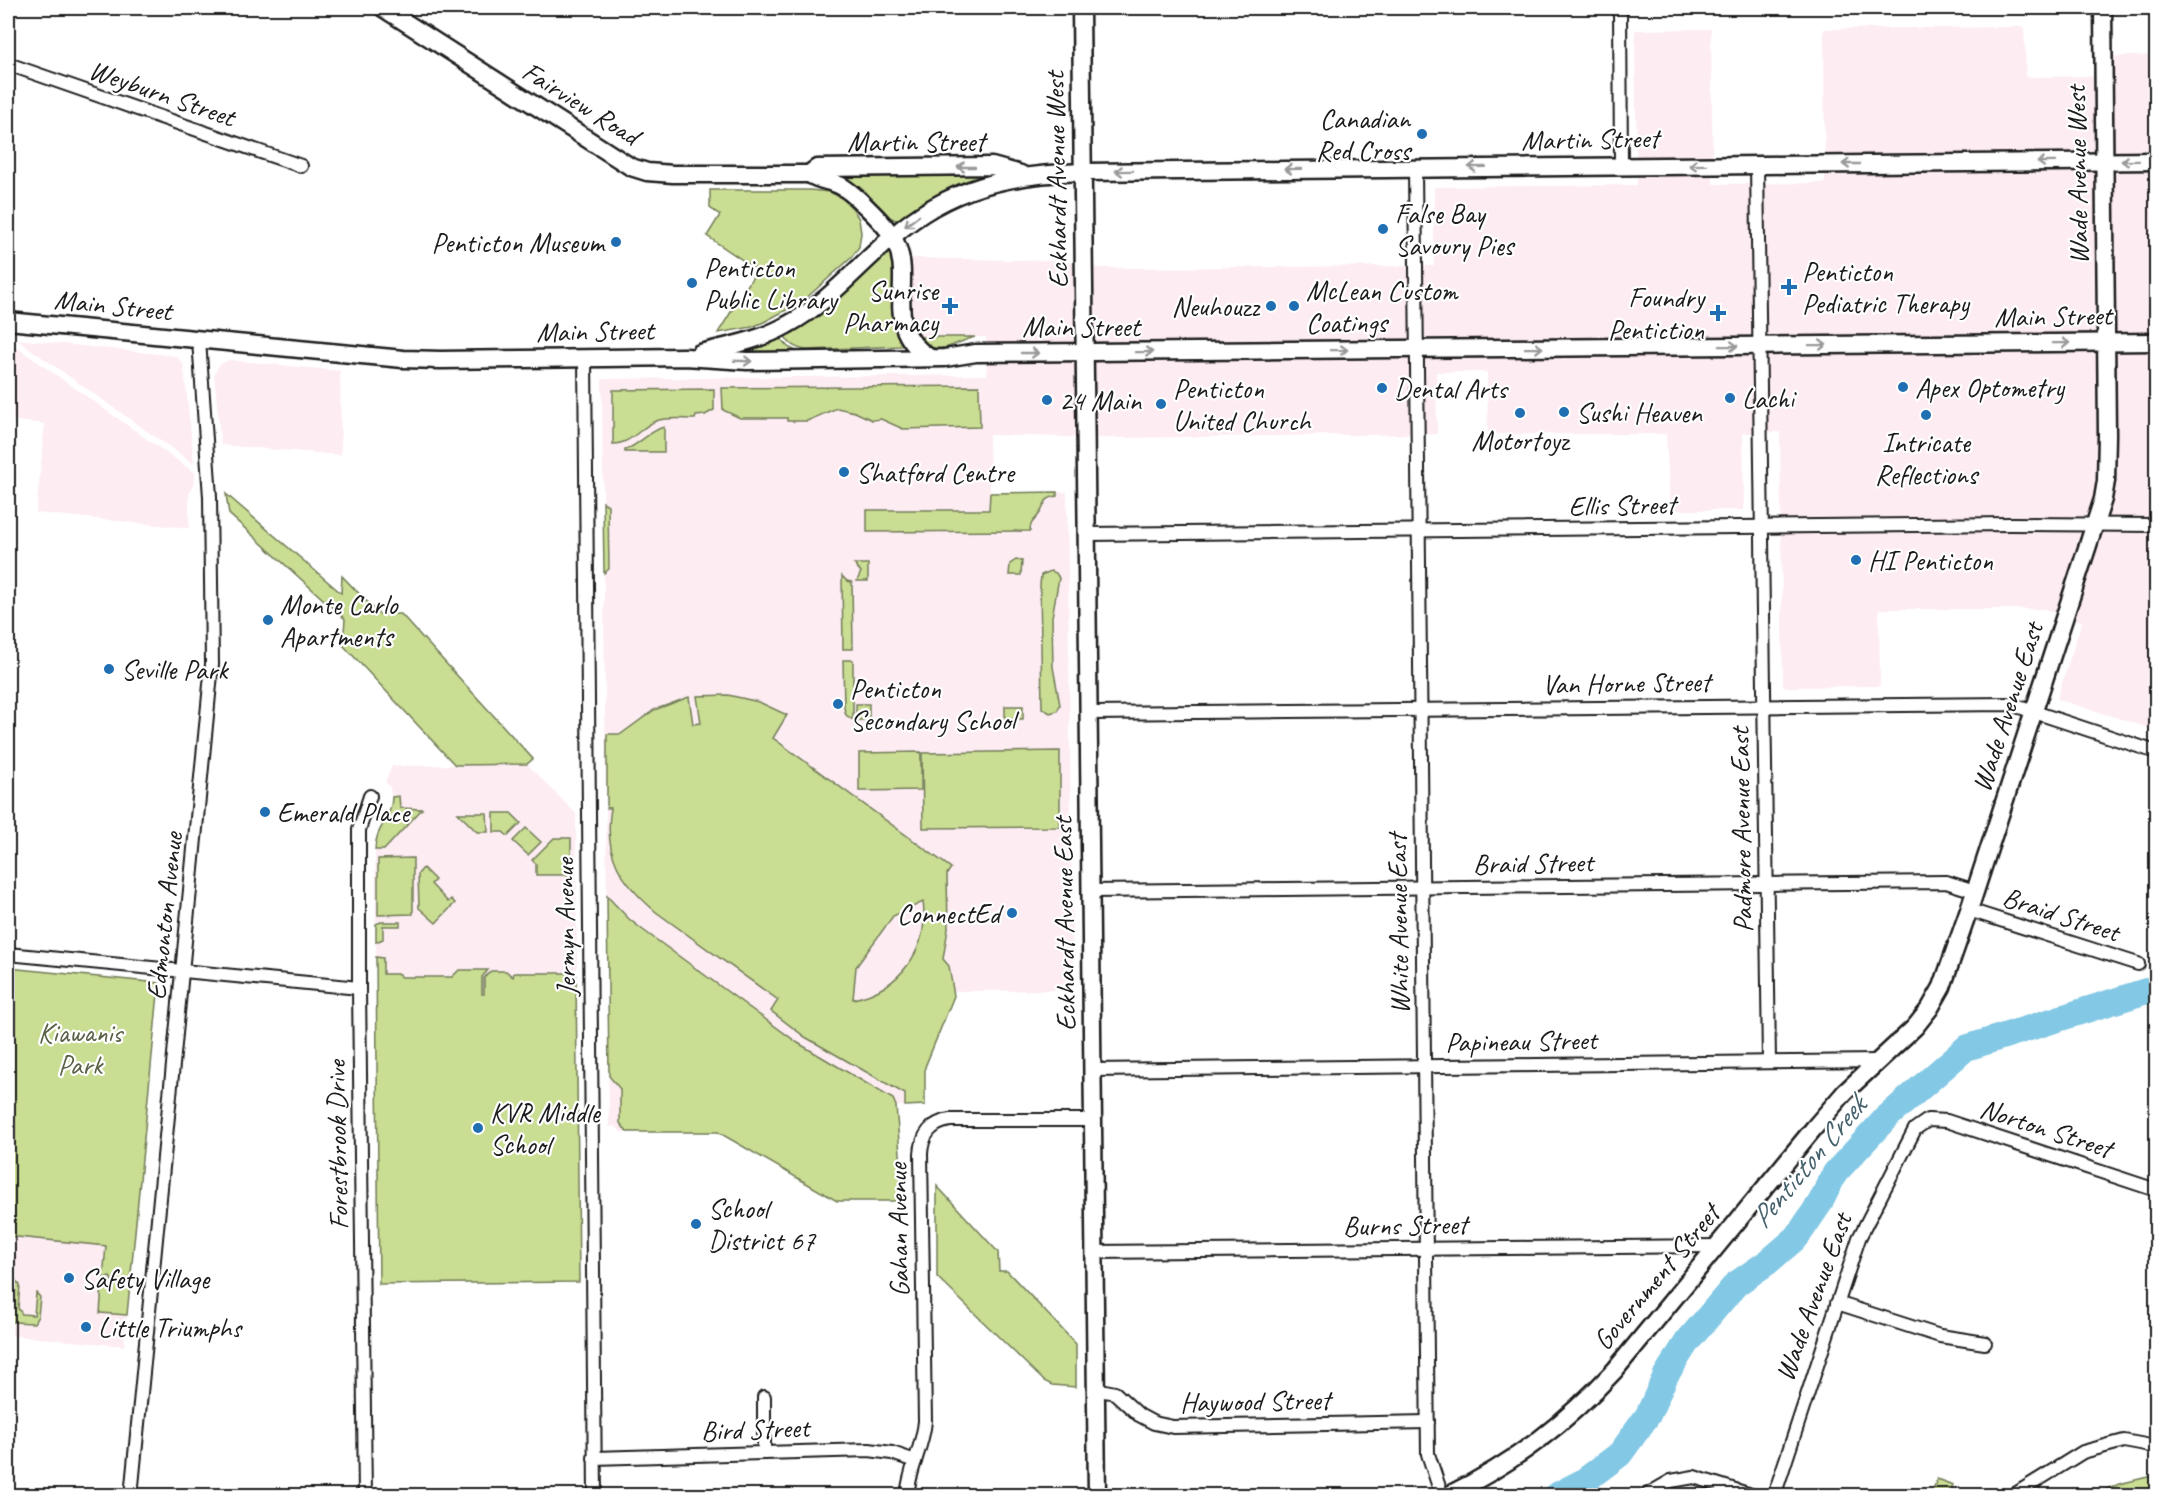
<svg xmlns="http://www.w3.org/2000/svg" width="2164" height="1503" font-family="Caveat,sans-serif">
<rect width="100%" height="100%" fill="#fff"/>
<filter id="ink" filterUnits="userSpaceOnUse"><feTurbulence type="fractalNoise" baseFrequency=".0167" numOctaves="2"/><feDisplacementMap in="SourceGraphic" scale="12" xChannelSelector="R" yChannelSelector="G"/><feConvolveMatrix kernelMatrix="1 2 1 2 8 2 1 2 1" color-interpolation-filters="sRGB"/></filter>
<g filter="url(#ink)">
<!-- built -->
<g fill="#fdecf2">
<path d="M 2024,27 L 2026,77 L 2107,76 L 2109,57 L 2156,55 L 2156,730 L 2057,699 L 2082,621 L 2044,609 L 1879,609 L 1880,686 L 1783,687 L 1780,432 L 1743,433 L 1744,510 L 1670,510 L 1666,434 L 1488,434 L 1487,372 L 1436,372 L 1437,434 L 1104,438 L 989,435 L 990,493 L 1067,492 L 1073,990 L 954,991 L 954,996 L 925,1067 L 925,1105 L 896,1106 L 904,1201 L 837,1201 L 718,1132 L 621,1132 L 615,1126 L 609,1127 L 602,379 L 987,375 L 986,337 L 921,337 L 915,333 L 912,324 L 911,258 L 1062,261 L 1100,268 L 1434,266 L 1434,187 L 1637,185 L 1635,30 L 1711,29 L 1713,184 L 1825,183 L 1824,29 Z"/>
<path d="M 16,339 L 176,356 L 183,364 L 184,368 L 194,464 Z"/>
<path d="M 8,341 L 195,473 L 195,479 L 189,495 L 189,528 L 36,513 L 45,424 L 8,420 Z"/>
<path d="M 229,360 L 340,371 L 341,455 L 221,445 L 214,374 L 219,365 Z"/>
<path d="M 527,764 L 576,814 L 579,1282 L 379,1284 L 375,842 L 379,829 L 388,817 L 392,806 L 390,787 L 385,782 L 392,766 Z"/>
<path d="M 8,1236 L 133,1248 L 124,1346 L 8,1335 Z"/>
</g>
<!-- green -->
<g fill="#c9dd93" stroke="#727c58" stroke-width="1.5" fill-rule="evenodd">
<path d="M 981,173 L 981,176 C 949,185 923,200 897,221 L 892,218 L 886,220 L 834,174 Z"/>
<path d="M 710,190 L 810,190 L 830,192 L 843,199 L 853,209 L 859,219 L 861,233 L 859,247 L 851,258 L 803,301 L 764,322 L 752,327 L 718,333 L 757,270 L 707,236 L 720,215 L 710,208 Z"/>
<path d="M 890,249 L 892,250 L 905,344 L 902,346 L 807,350 C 798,349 789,345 785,336 C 826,315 858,281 890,249 Z"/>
<path d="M 921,337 L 975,337 C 949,344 944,357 917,341 Z"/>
<path d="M 780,338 L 788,347 L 798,352 L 751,353 L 751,350 Z"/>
<path d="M 979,386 L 980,427 L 903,429 L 881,419 L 872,420 L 855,412 L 837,408 L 807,421 L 787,421 L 787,418 L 740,418 L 723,410 L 722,388 Z"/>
<path d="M 714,389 L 714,410 L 705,415 L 696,416 L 695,419 C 683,419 668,417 656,421 C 640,427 632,444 613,444 L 613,390 Z"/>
<path d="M 664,427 L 664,452 L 625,452 L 625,450 C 640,444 649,431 664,427 Z"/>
<path d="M 1057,492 L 1057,496 C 1042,499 1047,503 1040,513 C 1035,521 1030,521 1030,531 L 867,532 L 867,510 L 989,510 L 990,493 Z"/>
<path d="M 226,494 L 341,593 L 342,576 L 379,614 L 401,614 L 533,759 L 527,764 L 455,765 L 343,645 L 345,619 L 229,514 Z"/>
<path d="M 603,502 L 608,505 L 609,569 L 604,573 Z"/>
<path d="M 1016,560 L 1022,561 L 1021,575 L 1009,575 L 1010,564 Z"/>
<path d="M 854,564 L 868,564 L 868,581 L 857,581 L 861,572 Z"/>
<path d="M 1051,571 L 1056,573 L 1059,578 L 1052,617 L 1053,667 L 1060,705 L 1057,711 L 1050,713 L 1042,708 L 1040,585 L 1041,575 Z"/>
<path d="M 842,576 L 847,581 L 852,582 L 853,649 L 843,649 Z"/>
<path d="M 843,660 L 853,660 L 853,720 L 846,715 L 844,708 Z"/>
<path d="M 728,695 L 759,702 L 787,715 L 773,738 L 951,868 L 947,874 L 948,929 L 943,959 L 949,966 L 954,996 L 925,1067 L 925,1105 L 905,1106 L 905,1094 L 805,1037 L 771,1011 L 778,1000 L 656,912 C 621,882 603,856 611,808 L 607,808 L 607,734 L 621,734 L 654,710 L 689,697 L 693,724 L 701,723 L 697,696 ZM 923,902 C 930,949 899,990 853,999 L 856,967 L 893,916 Z"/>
<rect x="856" y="704" width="13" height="16"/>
<rect x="1005" y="706" width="18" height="13"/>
<path d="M 1060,751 L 1060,827 L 923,828 L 922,753 Z"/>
<path d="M 921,752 L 921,790 L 859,791 L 859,753 Z"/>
<path d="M 399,796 L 400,808 L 422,809 L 384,850 L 375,850 C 375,827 392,819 392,797 Z"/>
<path d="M 458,813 L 487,813 L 488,832 L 477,832 Z"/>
<path d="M 494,813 L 511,813 L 521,823 L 508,836 L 503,832 L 494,832 Z"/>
<path d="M 526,828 L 541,842 L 528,855 L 513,841 Z"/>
<path d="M 554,838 L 571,838 L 571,875 L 536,875 L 536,864 L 532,860 Z"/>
<path d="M 413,858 L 413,914 L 378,915 L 378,859 Z"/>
<path d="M 423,868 L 435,880 L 431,884 L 448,902 L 451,899 L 455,903 L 436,923 L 419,908 L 418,874 Z"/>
<path d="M 607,896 L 629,919 L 643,930 L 798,1043 L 893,1099 L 896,1106 L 904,1201 L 837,1201 L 718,1132 L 627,1132 L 620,1123 L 620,1089 L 609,1076 Z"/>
<path d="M 381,922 L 400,922 L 400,926 L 383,926 L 383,939 L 376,942 L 376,924 Z"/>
<path d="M 376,957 L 383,958 L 383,974 L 400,974 L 401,977 L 452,977 L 459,970 L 488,970 L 482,977 L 482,994 L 484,994 L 484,978 L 491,971 L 506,971 L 513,977 L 514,973 L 576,973 L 579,1282 L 379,1284 Z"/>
<path d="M 8,968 L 159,983 L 127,1315 L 100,1313 L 102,1285 L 109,1288 L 113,1282 L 110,1277 L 103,1278 L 106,1246 L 8,1236 Z"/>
<path d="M 937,1186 L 998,1252 L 999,1271 L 1007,1271 L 1076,1344 L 1076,1387 L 1052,1385 L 1044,1381 L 937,1277 Z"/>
<path d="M 8,1278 L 13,1278 L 20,1285 L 18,1308 L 22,1314 L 34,1315 L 36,1293 L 40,1297 L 38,1316 L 34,1323 L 13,1322 L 8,1319 Z"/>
<path d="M 2156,1475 L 2156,1495 L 2092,1495 L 2119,1484 Z"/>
<path d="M 1937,1479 L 1953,1485 L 1948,1495 L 1931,1495 Z"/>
</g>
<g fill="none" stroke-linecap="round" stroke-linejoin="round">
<!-- river -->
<path stroke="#83c8e4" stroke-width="26" d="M 1555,1496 L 1584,1481 L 1620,1454 L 1648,1415 L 1666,1375 L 1687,1342 L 1736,1284 L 1768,1262 L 1797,1237 L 1820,1203 L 1835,1173 L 1886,1118 L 1966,1048 L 2156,988"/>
<!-- street casing -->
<g stroke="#1c1c1c" stroke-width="16">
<g id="street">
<path d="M 1620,8 L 1621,166"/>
<path d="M 8,64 L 301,166"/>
<path d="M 1757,164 L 1769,1062"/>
<path d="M 1415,168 L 1428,1454 L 1442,1496"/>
<path d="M 585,358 L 595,1496"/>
<path d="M 1087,534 L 2011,524 L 2156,525"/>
<path d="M 1089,713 L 2010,704 L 2156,752"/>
<path d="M 1090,891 L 1946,882 L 1975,891"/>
<path d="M 1969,910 L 2138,964"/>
<path d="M 8,954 L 359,988"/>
<path d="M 1092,1070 L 1878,1061"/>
<path d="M 1094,1252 L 1716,1246"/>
<path d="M 1837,1303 L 1940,1336 L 1985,1343"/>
<path d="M 1095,1389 L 1115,1393 L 1139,1415 L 1154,1423 L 1173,1427 L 1428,1422"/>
<path d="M 764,1397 L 764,1453"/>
<path d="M 594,1458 L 869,1450 L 892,1453 L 915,1461"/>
<path d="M 131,1496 L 212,664 L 210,497 L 199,340"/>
<path d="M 365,1496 L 359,988 L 359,830 L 370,796"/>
<path d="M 907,1496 C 909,1469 923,1447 925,1421 L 921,1154 C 922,1135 931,1123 950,1120 L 1093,1120"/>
<path d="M 1645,1496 L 1671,1481 L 1694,1477 L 1754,1496"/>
<path d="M 1774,1496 L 1859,1238 L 1915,1129 L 1928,1120 L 1947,1121 L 2156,1190"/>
<path d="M 2012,1496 L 2083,1452 L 2124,1441 L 2156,1447"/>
</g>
</g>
<!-- secondary casing -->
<g stroke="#1c1c1c" stroke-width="21">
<g id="secondary">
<path d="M 383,8 L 631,167 L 647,172 L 673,174 L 809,174"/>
<path d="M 1081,8 L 1097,1496"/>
<path d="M 809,174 C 819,181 828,180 839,185 C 851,190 885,224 892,236 C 919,279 877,324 930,358"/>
<path d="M 809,174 L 817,168 L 992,166 L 1021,174"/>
<path d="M 8,321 L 403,359 L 441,360 L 685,357 L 747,361 L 945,358 L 976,353 L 2156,342"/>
<path d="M 700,353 C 729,346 761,340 787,325 C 828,303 857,267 892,237 C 948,187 1010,174 1083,172 L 2156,161"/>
<path d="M 1447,1496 C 1514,1463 1565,1424 1615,1370 L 1814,1128 L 1845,1092 L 1915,1027 L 1930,1008 L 1942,987 L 1969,910 L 2103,499 L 2106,481 L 2107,435 L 2103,8"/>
</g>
</g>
<!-- street -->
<use href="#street" stroke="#fff" stroke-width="12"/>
<!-- secondary -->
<use href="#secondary" stroke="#fff" stroke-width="16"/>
</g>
<!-- one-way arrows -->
<defs><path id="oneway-shaft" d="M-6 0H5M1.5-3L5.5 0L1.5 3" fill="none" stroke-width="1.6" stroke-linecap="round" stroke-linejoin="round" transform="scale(1.5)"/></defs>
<g stroke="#999">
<use href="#oneway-shaft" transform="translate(2130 161) rotate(179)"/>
<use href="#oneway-shaft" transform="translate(2046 162) rotate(179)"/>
<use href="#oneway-shaft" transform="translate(1851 164) rotate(180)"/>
<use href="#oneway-shaft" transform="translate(1698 165) rotate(179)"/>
<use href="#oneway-shaft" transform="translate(966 167) rotate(180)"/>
<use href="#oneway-shaft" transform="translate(1477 167) rotate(179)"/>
<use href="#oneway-shaft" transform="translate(1293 169) rotate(179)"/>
<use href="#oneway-shaft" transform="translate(1124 171) rotate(179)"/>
<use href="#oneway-shaft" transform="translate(912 221) rotate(142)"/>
<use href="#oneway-shaft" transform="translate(2061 343) rotate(-1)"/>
<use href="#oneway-shaft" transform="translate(1818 345) rotate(-1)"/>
<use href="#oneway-shaft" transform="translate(1729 346) rotate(-1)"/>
<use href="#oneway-shaft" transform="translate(1534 348) rotate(-1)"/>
<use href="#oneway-shaft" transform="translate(1339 350) rotate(-1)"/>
<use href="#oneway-shaft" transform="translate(1144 352) rotate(-1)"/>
<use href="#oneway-shaft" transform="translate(1030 353)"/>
<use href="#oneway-shaft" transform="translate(743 361) rotate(2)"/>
</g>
</g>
<!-- markers -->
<g fill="#1f6fb2" stroke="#fff" stroke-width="2">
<circle cx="1422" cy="134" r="6"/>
<circle cx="1383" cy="229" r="6"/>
<circle cx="616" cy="242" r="6"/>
<circle cx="692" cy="283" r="6"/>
<path d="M1786 278h6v6h6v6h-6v6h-6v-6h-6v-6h6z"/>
<path d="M947 297h6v6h6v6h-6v6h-6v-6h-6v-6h6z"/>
<circle cx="1271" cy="306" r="6"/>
<circle cx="1294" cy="306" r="6"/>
<path d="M1715 304h6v6h6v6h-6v6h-6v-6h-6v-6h6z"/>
<circle cx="1903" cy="387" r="6"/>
<circle cx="1382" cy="388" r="6"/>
<circle cx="1730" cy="398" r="6"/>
<circle cx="1047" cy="400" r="6"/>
<circle cx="1161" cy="404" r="6"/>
<circle cx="1564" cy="412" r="6"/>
<circle cx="1520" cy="413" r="6"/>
<circle cx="1926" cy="415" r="6"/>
<circle cx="844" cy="472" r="6"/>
<circle cx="1856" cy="560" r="6"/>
<circle cx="268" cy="620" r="6"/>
<circle cx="109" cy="669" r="6"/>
<circle cx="838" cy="704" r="6"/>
<circle cx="265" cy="812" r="6"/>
<circle cx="1012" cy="913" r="6"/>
<circle cx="478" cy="1128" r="6"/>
<circle cx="696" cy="1224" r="6"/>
<circle cx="69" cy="1278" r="6"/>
<circle cx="86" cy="1327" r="6"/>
</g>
<g text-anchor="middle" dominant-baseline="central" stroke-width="4.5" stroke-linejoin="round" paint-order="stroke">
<!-- street labels -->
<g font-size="28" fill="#1c1c1c" stroke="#fff">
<text transform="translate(162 93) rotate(19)">Weyburn Street</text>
<text transform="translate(581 103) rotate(32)">Fairview Road</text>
<text transform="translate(1590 139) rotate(-1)">Martin Street</text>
<text x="916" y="141">Martin Street</text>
<text transform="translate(2077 175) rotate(-91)">Wade Avenue West</text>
<text transform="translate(1056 180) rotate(-91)">Eckhardt Avenue West</text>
<text transform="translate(113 305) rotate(6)">Main Street</text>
<text transform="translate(2053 316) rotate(-1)">Main Street</text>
<text x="1081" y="326">Main Street</text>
<text transform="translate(595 331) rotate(-1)">Main Street</text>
<text transform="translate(1622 505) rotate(-1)">Ellis Street</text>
<text transform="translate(1626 683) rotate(-1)">Van Horne Street</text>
<text transform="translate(2007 707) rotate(-72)">Wade Avenue East</text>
<text transform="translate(1741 830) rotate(-91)">Padmore Avenue East</text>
<text transform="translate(1533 863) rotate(-1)">Braid Street</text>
<text transform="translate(2061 914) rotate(18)">Braid Street</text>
<text transform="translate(164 916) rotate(-84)">Edmonton Avenue</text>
<text transform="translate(1064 924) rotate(-91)">Eckhardt Avenue East</text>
<text transform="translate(1398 924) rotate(-91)">White Avenue East</text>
<text transform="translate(565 927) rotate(-91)">Jermyn Avenue</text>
<text transform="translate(1521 1041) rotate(-1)">Papineau Street</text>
<text transform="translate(2046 1128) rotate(18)">Norton Street</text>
<text transform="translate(337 1145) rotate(-91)">Forestbrook Drive</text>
<text transform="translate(1405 1225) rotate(-1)">Burns Street</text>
<text transform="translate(898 1230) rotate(-91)">Gahan Avenue</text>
<text transform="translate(1656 1277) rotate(-50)">Government Street</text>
<text transform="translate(1813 1297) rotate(-70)">Wade Avenue East</text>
<text transform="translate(1255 1401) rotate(-1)">Haywood Street</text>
<text transform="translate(755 1429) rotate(-2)">Bird Street</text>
</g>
<!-- poi labels -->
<g font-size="28" fill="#1c1c1c" stroke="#fff" text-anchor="start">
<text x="1410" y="118" text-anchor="end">Canadian<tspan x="1410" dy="32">Red Cross</tspan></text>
<text x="1395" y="213">False Bay<tspan x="1395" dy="32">Savoury Pies</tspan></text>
<text x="604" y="242" text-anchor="end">Penticton Museum</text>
<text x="704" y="267">Penticton<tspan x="704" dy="32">Public Library</tspan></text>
<text x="1802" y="271">Penticton<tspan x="1802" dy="32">Pediatric Therapy</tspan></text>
<text x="938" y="290" text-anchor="end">Sunrise<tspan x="938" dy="32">Pharmacy</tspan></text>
<text x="1306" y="290">McLean Custom<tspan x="1306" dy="32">Coatings</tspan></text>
<text x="1704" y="297" text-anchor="end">Foundry<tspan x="1704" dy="32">Pentiction</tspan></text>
<text x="1259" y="306" text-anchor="end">Neuhouzz</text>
<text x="1915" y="387">Apex Optometry</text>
<text x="1173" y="388">Penticton<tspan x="1173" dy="32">United Church</tspan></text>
<text x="1394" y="388">Dental Arts</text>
<text x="1742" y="398">Lachi</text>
<text x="1059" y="400">24 Main</text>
<text x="1576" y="412">Sushi Heaven</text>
<text x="1520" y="440" text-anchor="middle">Motortoyz</text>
<text x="1926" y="442" text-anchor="middle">Intricate<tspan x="1926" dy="32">Reflections</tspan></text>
<text x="856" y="472">Shatford Centre</text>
<text x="1868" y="560">HI Penticton</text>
<text x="280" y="604">Monte Carlo<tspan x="280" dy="32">Apartments</tspan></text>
<text x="121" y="669">Seville Park</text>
<text x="850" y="688">Penticton<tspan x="850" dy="32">Secondary School</tspan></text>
<text x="277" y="812">Emerald Place</text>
<text x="1000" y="913" text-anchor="end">ConnectEd</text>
<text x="490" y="1112">KVR Middle<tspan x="490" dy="32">School</tspan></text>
<text x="708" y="1208">School<tspan x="708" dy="32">District 67</tspan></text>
<text x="81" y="1278">Safety Village</text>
<text x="98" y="1327">Little Triumphs</text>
</g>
<!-- park labels -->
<g font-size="28" fill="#596046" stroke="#fff">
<text x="80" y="1032">Kiawanis<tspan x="80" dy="32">Park</tspan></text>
</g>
<!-- water labels -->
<g font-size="30" font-style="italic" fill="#45616c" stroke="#fff">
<text transform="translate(1808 1162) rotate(-50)">Penticton Creek</text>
</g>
</g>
<!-- margin -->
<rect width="2164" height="1503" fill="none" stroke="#fff" stroke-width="30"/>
<rect x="15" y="15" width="2134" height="1473" fill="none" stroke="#1c1c1c" stroke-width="2" filter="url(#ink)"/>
</svg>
